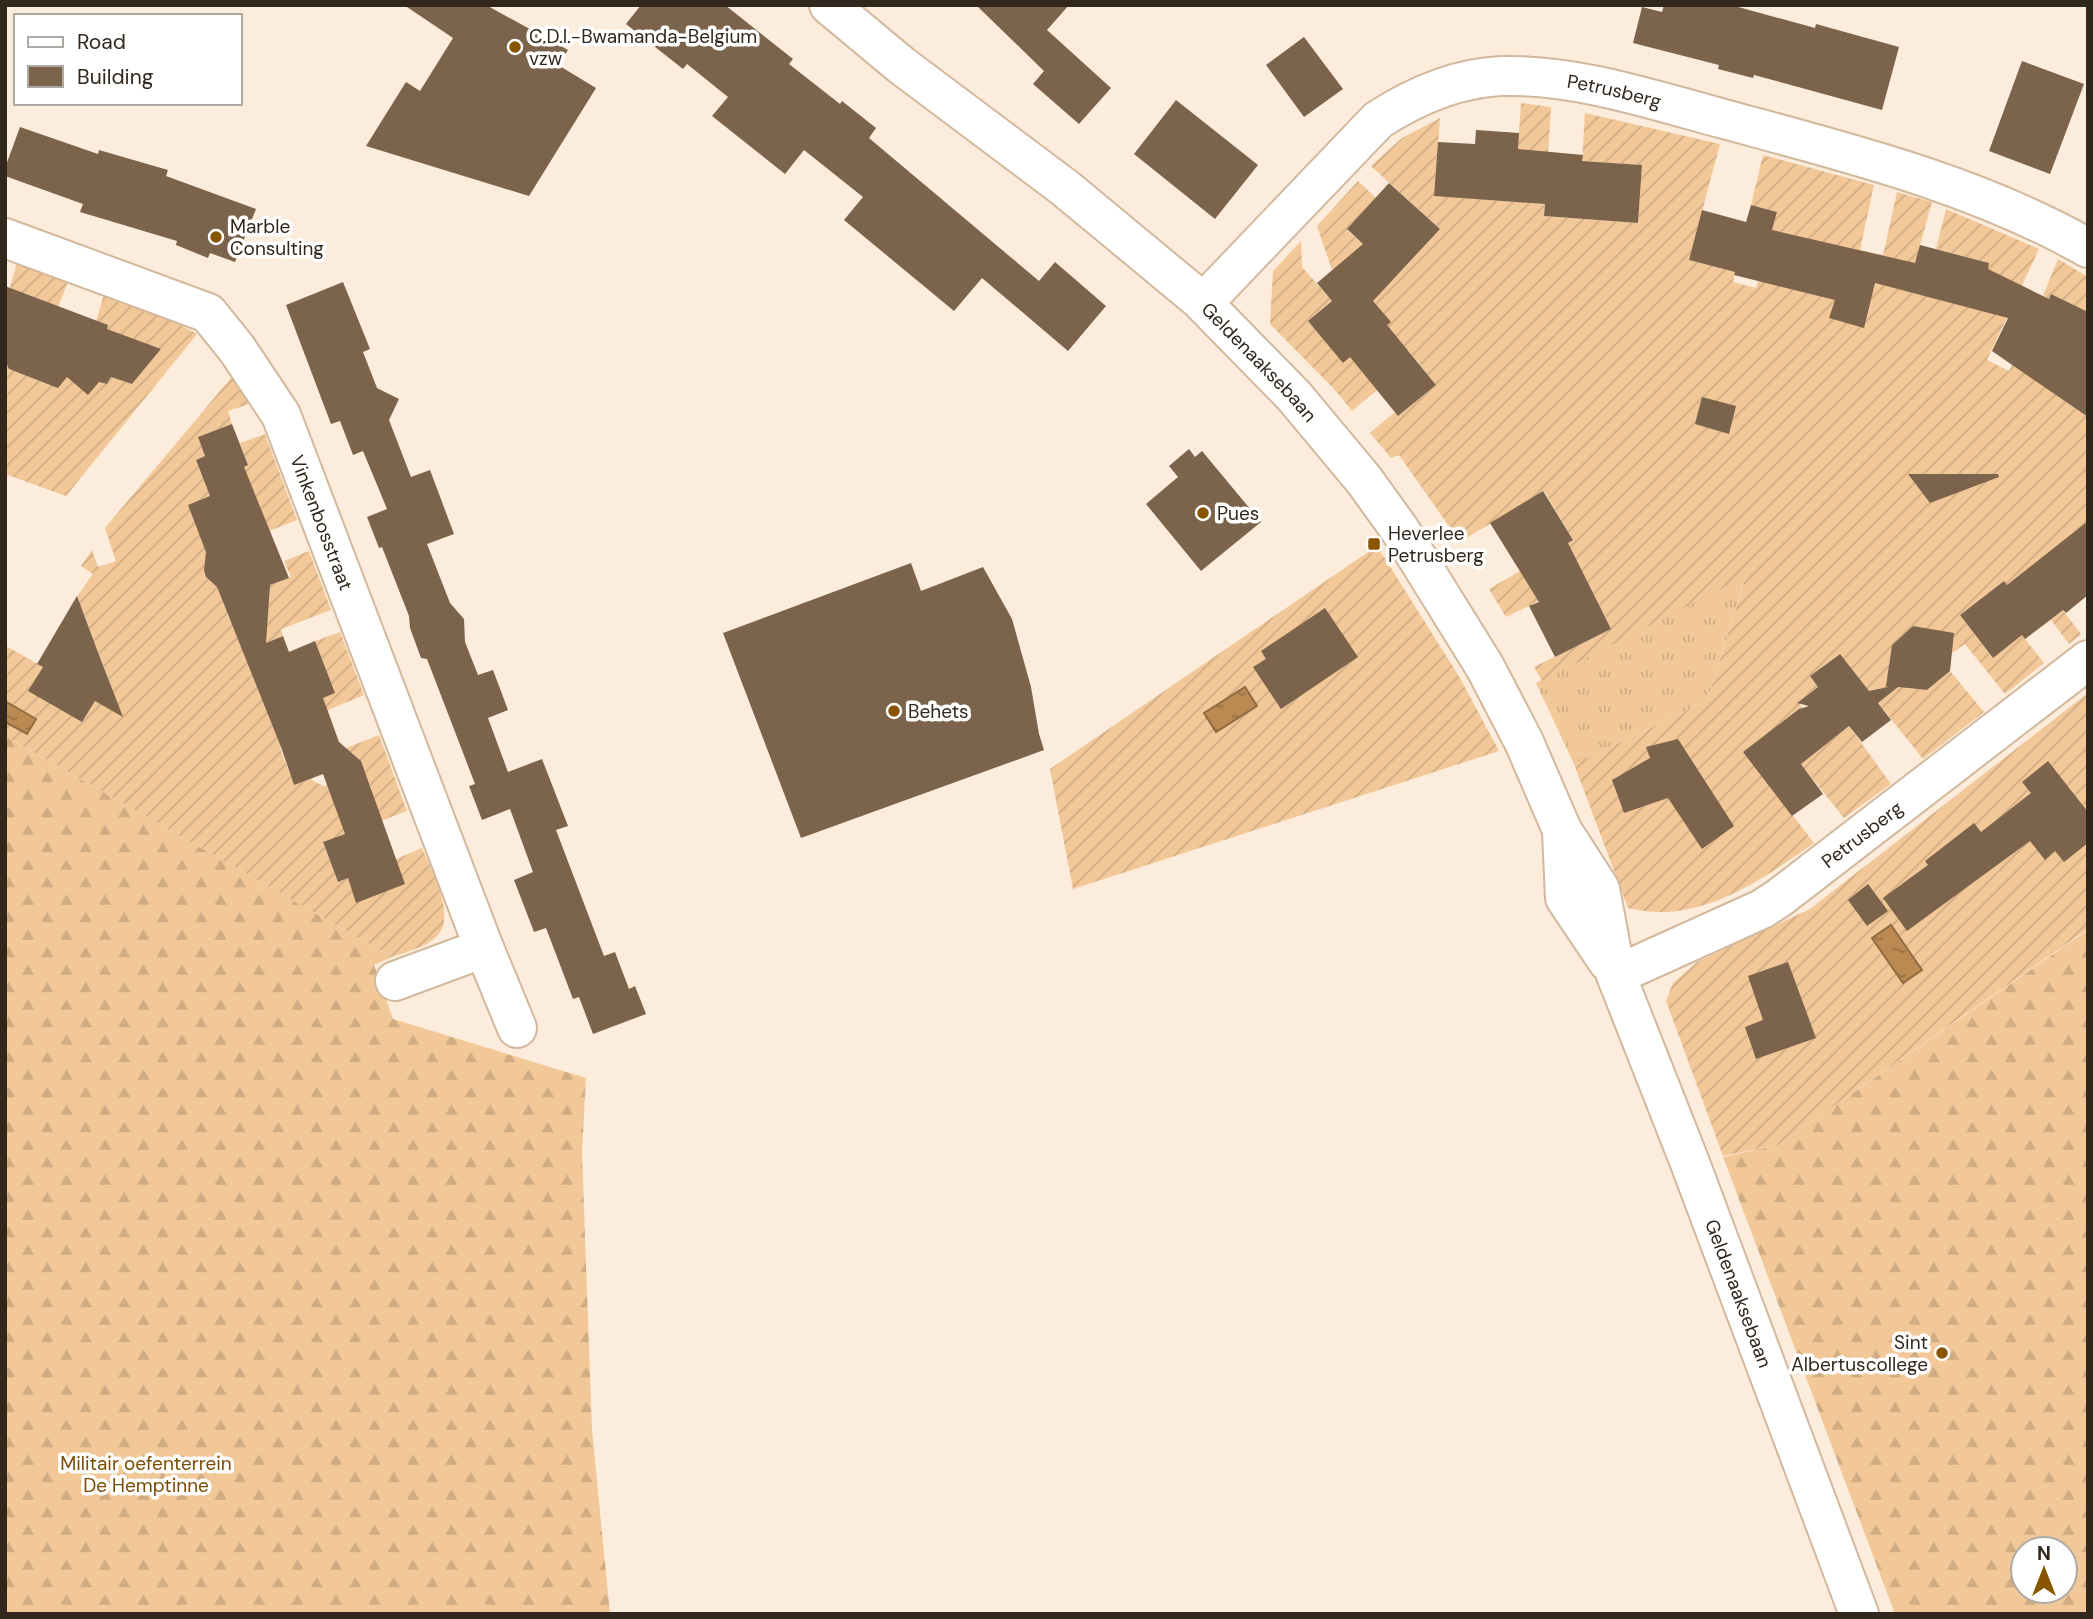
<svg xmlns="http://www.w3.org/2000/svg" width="2093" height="1619" font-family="'DM Sans',sans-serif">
<defs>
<pattern id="grass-tufts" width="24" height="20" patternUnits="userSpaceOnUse" patternTransform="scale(1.75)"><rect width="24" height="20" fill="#f2c899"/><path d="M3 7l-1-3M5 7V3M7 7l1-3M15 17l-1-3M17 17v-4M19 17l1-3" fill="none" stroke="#d0ac83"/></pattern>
<pattern id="forest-firs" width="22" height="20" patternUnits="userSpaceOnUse" patternTransform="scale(1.75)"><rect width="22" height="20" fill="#f2c899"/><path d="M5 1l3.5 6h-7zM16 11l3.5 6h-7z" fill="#d0ac83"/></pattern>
<pattern id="garden-furrows" width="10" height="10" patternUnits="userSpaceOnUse" patternTransform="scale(1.75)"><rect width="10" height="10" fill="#f2c899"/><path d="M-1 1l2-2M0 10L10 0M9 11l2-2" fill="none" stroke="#d0ac83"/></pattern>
<pattern id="water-ripples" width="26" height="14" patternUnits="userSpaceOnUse" patternTransform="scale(1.75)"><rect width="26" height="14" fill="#ba8a52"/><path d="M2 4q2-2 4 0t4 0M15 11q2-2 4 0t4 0" fill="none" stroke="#987143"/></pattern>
</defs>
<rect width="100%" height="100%" fill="#fcecdb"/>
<!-- grass -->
<path fill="url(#grass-tufts)" d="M 1746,575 L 1707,701 L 1574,764 L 1536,683 Z"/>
<!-- forest -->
<g fill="url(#forest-firs)" fill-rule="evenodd">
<path d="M 5,736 L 392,957 L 374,965 L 393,1019 L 586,1078 L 582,1152 L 592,1430 L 610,1614 L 5,1614 Z"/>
<path d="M 2088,930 L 2088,1614 L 1895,1614 L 1723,1157 L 1778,1145 ZM 2023,1549 L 2065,1549 L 2065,1591 L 2023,1591 Z"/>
</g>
<!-- garden -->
<g fill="url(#garden-furrows)">
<path d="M 1521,103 L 1551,107 L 1544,216 L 1638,223 L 1642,165 L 1582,161 L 1585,113 L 1720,144 L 1689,260 L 1735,272 L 1733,282 L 1756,288 L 1777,212 L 1751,205 L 1763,155 L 1874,185 L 1860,250 L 1883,255 L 1897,192 L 1932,202 L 1920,245 L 1977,309 L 1989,263 L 1936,249 L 1946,209 L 2039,249 L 1987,360 L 2009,371 L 2020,348 L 2071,304 L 2051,294 L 2049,299 L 2043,296 L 2058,259 L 2088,277 L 2088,339 L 2055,394 L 2088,417 L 2088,541 L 2078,529 L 2030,568 L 2081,634 L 2069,644 L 2051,620 L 2040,628 L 2004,581 L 1960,615 L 1992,657 L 2022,635 L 2044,663 L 2005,694 L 1965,644 L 1952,653 L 1935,630 L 1913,626 L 1892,645 L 1889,665 L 1906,688 L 1927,690 L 1950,671 L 1984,712 L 1923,759 L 1839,654 L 1810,676 L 1818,687 L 1798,702 L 1829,742 L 1849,726 L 1891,784 L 1844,818 L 1783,742 L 1744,752 L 1814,843 C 1760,881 1697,926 1628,908 L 1574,764 L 1707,701 L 1746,576 L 1542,681 L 1534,667 L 1611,629 L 1585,579 L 1506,617 L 1489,589 L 1573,540 L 1544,491 L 1460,542 L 1399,455 L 1391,458 L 1370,433 L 1395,412 L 1398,416 L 1436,385 L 1408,350 L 1370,381 L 1377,390 L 1352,411 L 1335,390 L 1270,324 L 1273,271 L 1301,241 L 1302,267 L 1332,301 L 1308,321 L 1343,362 L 1390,322 L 1340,264 L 1332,270 L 1317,226 L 1358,181 L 1376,198 L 1347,230 L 1383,262 L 1401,271 L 1421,249 L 1408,237 L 1427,241 L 1439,228 L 1371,166 L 1402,138 L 1440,118 L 1434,195 L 1514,202 Z"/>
<path d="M 17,262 L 68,282 L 58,307 L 99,382 L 107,384 L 111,377 L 132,384 L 160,350 L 107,329 L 96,321 L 104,294 L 163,316 L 197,334 L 66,496 L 5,474 L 5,361 L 9,369 L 20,373 L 45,301 L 10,288 Z"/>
<path d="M 236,372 L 252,403 L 228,411 L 232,424 L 198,437 L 205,456 L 196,460 L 210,496 L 196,526 L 244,467 L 248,465 L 240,443 L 265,434 L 297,520 L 235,544 L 205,562 L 206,577 L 217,587 L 231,623 L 257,613 L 269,600 L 268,586 L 291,577 L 284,561 L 309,551 L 331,610 L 281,629 L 283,636 L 244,652 L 270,718 L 335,693 L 315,641 L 340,632 L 364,695 L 328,710 L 334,728 L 280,748 L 294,785 L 312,778 L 313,781 L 324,786 L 327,785 L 335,804 L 372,790 L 359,759 L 346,748 L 379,735 L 407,811 L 323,843 L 338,882 L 348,878 L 357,902 L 394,860 L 422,848 C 431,870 457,916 437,936 C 427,947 406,952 392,957 L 5,736 L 6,646 L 43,667 L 29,691 L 82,722 L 95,701 L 103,705 L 112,689 L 98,651 L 87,644 L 92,636 L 83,612 L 71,605 L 93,574 L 81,566 L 92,550 L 98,567 L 116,561 L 105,528 Z"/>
<path d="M 1377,546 L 1460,678 L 1499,751 L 1073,889 L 1050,769 Z"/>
<path d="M 2088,693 L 2088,929 L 1778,1145 L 1723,1156 L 1666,1001 L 1673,983 L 1697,962 L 1810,909 Z"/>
</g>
<!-- water -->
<g fill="url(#water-ripples)" stroke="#916c42" stroke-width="2">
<path d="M 1245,687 L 1257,706 L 1216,732 L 1204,713 Z"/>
<path d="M 5,701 L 36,719 L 27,734 L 5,722 Z"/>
<path d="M 1891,925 L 1922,970 L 1903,983 L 1872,938 Z"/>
</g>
<!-- building -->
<g fill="#7b644b">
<path d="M 404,5 L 486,5 L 568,50 L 558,65 L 596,88 L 529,196 L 366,146 L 406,82 L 420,91 L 453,38 Z"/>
<path d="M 641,5 L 725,5 L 793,59 L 789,64 L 840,104 L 842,101 L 876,128 L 869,138 L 1039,281 L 1055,262 L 1106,306 L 1068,351 L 982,278 L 954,311 L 844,220 L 863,197 L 804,150 L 785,174 L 712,116 L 728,97 L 687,64 L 683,69 L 626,24 Z"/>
<path d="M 976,5 L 1069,5 L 1047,30 L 1111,88 L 1079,124 L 1033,84 L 1044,71 Z"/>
<path d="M 1664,5 L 1731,5 L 1815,28 L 1816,24 L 1899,47 L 1882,110 L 1754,75 L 1753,78 L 1718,69 L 1719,65 L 1633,43 L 1642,7 L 1662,12 Z"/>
<path d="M 1304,37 L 1343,89 L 1304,117 L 1266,65 Z"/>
<path d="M 2022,61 L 2084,84 L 2050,174 L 1989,151 Z"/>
<path d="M 1176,100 L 1258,165 L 1215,219 L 1134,154 Z"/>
<path d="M 20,127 L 98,154 L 99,150 L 168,170 L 166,176 L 256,209 L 235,262 L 210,253 L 208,258 L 176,245 L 177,241 L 80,212 L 83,204 L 5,176 L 5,168 Z"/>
<path d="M 1476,130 L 1519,133 L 1518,149 L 1583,155 L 1582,161 L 1642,165 L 1638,223 L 1544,216 L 1545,204 L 1434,196 L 1438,142 L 1475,144 Z"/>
<path d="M 1389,183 L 1440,229 L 1373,301 L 1391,322 L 1387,325 L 1436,385 L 1398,416 L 1350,357 L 1343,363 L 1308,321 L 1332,301 L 1317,283 L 1363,244 L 1347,229 Z"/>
<path d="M 1751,205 L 1777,212 L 1772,230 L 1915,263 L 1920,245 L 1989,263 L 1988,269 L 2049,299 L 2051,294 L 2088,312 L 2088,417 L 1992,351 L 2008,318 L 1875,283 L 1864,328 L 1829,318 L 1835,300 L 1734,275 L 1735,272 L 1689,260 L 1702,210 L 1746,222 Z"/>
<path d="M 343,282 L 370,349 L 363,352 L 377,388 L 399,399 L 389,420 L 411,477 L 430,470 L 454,534 L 427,544 L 450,603 L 464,619 L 465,642 L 478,675 L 493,670 L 508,710 L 488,718 L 508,772 L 542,759 L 568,826 L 556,830 L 604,956 L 615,952 L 629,989 L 635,986 L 646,1014 L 593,1034 L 579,997 L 573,999 L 546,928 L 534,932 L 514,880 L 533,872 L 510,809 L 482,820 L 469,786 L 475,784 L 427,659 L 421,658 L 410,628 L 409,616 L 382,547 L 379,548 L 367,517 L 387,509 L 363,451 L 353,455 L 340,421 L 331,424 L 286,305 Z"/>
<path d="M 5,286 L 108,325 L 107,329 L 161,349 L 132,384 L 111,377 L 107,384 L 99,382 L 88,395 L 67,377 L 58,388 L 9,369 L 5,361 Z"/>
<path d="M 1702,397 L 1736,406 L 1729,434 L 1695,424 Z"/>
<path d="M 232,424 L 248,465 L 244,467 L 289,578 L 270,585 L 266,643 L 283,636 L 289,652 L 315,641 L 335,693 L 323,698 L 339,742 L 361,761 L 405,884 L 356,903 L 348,878 L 338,882 L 323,842 L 345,834 L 323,774 L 294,785 L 281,747 L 217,587 L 206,577 L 204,570 L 206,552 L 188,505 L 210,496 L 196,460 L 205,456 L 198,437 Z"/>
<path d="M 1189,449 L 1195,457 L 1202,451 L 1261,522 L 1201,571 L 1146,504 L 1178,477 L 1169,466 Z"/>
<path d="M 1908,474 L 1998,474 L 1999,477 L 1930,503 Z"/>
<path d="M 1543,491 L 1573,540 L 1568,543 L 1611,629 L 1555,657 L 1529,606 L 1539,602 L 1490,523 Z"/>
<path d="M 2088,521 L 2088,595 L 2066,613 L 2063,610 L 2025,639 L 2022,635 L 1993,658 L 1960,615 L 2004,581 L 2007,585 Z"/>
<path d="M 911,563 L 921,591 L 983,567 L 1012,619 L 1031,687 L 1039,734 L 1044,750 L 801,838 L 723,633 Z"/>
<path d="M 77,596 L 96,647 L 123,717 L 95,701 L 82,722 L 28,691 L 43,667 L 37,664 Z"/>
<path d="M 1325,608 L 1358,657 L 1281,709 L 1253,667 L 1266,659 L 1261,651 Z"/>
<path d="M 1913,626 L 1954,633 L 1950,671 L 1927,690 L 1898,687 L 1878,703 L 1891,720 L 1862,742 L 1849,726 L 1801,764 L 1823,794 L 1792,816 L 1743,752 L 1799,709 L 1809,706 L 1797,703 L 1818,687 L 1810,676 L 1840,654 L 1869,691 L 1888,687 L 1886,686 L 1892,645 Z"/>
<path d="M 1678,739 L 1734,826 L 1702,849 L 1668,798 L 1624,813 L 1612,780 L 1650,758 L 1646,747 Z"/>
<path d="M 2048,761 L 2088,812 L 2088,843 L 2064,862 L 2055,851 L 2045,860 L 2030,841 L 1907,931 L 1883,898 L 1928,865 L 1925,861 L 1974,823 L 1981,832 L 2031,793 L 2022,782 Z"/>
<path d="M 1868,884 L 1888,911 L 1867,926 L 1848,900 Z"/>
<path d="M 1788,962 L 1816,1038 L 1756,1059 L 1745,1027 L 1763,1020 L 1748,976 Z"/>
</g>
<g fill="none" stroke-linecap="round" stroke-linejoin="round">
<!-- minor casing -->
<g stroke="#d2b99d" stroke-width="42">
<g id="minor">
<path id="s1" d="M 5,238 L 208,313 L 237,349 L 281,415 L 484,948 L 395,981"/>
<path id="s2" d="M 1203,303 L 1378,120 C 1415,96 1457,78 1501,76 C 1577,74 1653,100 1724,119 C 1849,153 1975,184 2088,248"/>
<path d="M 484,948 L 517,1028"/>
<path id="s3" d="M 1616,975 L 1762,909 L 1779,898 L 2088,660"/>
</g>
</g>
<!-- tertiary casing -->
<g stroke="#d2b99d" stroke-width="42">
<g id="tertiary">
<path id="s4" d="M 829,5 L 901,65 L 1065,188 L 1199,299 L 1294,396 L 1364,480 L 1400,530 L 1485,667 L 1524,742 L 1562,830 L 1600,889 L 1616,975 L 1690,1163 L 1859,1614"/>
<path d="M 1562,832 L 1565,898 L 1608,962"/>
</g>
</g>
<!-- minor -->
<use href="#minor" stroke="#fff" stroke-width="38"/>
<!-- tertiary -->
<use href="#tertiary" stroke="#fff" stroke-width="38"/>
</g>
<!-- markers -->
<g fill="#895500" stroke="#fff" stroke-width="2.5">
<circle cx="515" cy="47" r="7"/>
<circle cx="216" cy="237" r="7"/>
<circle cx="1203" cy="513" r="7"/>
<rect x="1367" y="537" width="14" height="14" rx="3.5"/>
<circle cx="894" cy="711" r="7"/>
<circle cx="1942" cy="1353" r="7"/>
</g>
<g text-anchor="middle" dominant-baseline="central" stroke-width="7" stroke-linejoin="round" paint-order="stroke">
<!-- poi labels -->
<g font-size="19" fill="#31271c" stroke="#fff" text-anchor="start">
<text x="529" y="36">C.D.I.-Bwamanda-Belgium<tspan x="529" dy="22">vzw</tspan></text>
<text x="230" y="226">Marble<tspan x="230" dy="22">Consulting</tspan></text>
<text x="1217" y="513">Pues</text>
<text x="1388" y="533">Heverlee<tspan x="1388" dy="22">Petrusberg</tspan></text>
<text x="908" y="711">Behets</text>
<text x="1928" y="1342" text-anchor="end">Sint<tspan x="1928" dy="22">Albertuscollege</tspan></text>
</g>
<!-- street labels -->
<g font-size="19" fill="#31271c" stroke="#fff">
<text stroke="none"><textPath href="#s2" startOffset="500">Petrusberg</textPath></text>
<text stroke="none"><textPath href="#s4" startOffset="560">Geldenaaksebaan</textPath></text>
<text stroke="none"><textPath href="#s1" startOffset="457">Vinkenbosstraat</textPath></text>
<text stroke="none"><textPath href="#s3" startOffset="285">Petrusberg</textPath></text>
<text stroke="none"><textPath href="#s4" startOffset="1620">Geldenaaksebaan</textPath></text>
</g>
<!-- park labels -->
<g font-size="19" fill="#7a4b01" stroke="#fff">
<text x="146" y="1463">Militair oefenterrein<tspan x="146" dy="22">De Hemptinne</tspan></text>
</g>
</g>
<!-- border -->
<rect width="2093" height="1619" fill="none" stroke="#31271c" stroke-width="14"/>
<!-- legend -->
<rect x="14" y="14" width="228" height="91" fill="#ffffff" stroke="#ada9a4" stroke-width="2"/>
<rect x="28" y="37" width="35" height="10" fill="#ffffff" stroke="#ada9a4" stroke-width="2"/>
<text x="77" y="49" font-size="21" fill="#31271c">Road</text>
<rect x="28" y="66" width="35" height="21" fill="#7b644b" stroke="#ada9a4" stroke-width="2"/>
<text x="77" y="84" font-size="21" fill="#31271c">Building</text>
<!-- north arrow -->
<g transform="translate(2044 1570)"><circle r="33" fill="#ffffff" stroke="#ada9a4" stroke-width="2"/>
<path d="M0-5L12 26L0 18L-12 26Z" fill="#895500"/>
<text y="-10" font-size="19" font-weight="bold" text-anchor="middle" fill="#31271c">N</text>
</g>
</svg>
